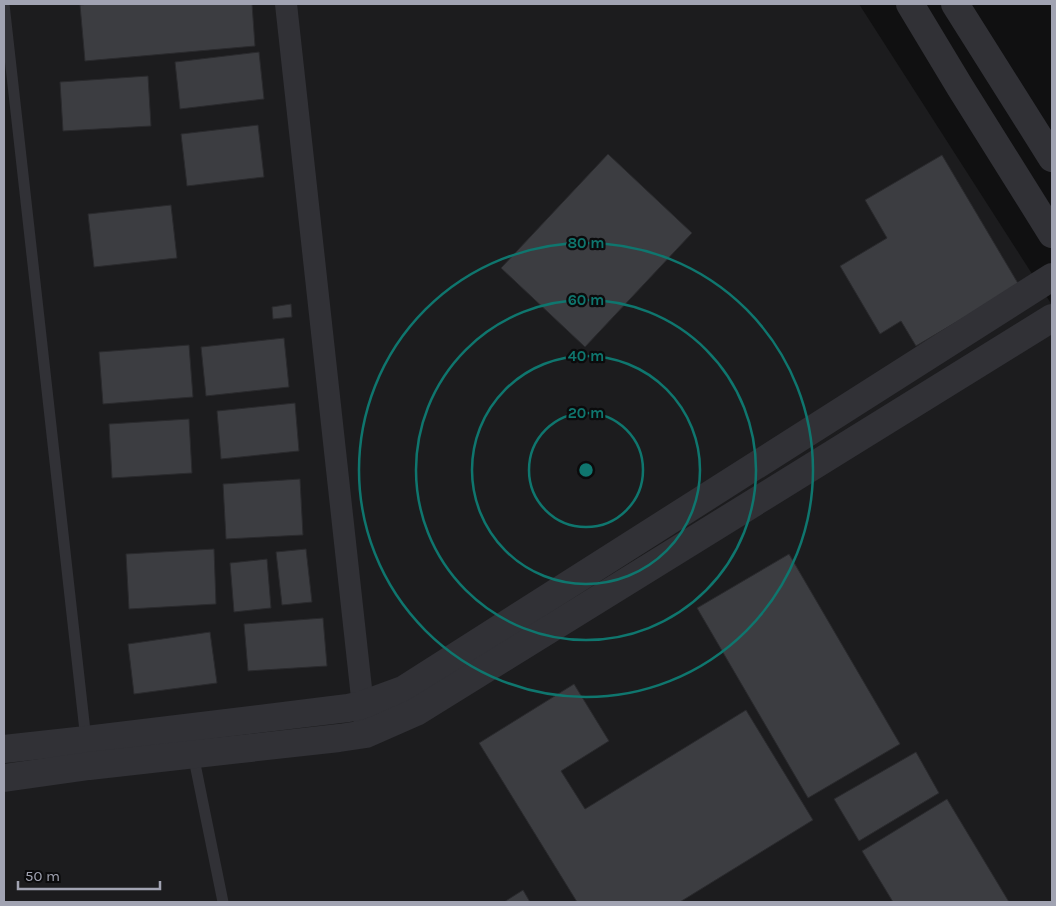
<svg xmlns="http://www.w3.org/2000/svg" width="1056" height="906" font-family="Karla,sans-serif">
<rect width="100%" height="100%" fill="#101011"/>
<!-- built -->
<path fill="#1c1c1e" d="M 4,4 L 859,4 L 1052,305 L 1052,902 L 4,902 Z"/>
<!-- building -->
<g fill="#3c3d41" stroke="#2a2a2d">
<path d="M 89,4 L 252,4 L 255,46 L 85,61 L 80,5 Z"/>
<path d="M 259,52 L 264,99 L 180,109 L 175,62 Z"/>
<path d="M 148,76 L 151,126 L 63,131 L 60,82 Z"/>
<path d="M 258,125 L 264,177 L 187,186 L 181,134 Z"/>
<path d="M 608,154 L 692,233 L 585,347 L 501,268 Z"/>
<path d="M 942,155 L 1019,285 L 916,346 L 901,321 L 880,334 L 840,266 L 887,238 L 865,200 Z"/>
<path d="M 171,205 L 177,258 L 94,267 L 88,214 Z"/>
<path d="M 291,304 L 292,317 L 273,319 L 272,307 Z"/>
<path d="M 284,338 L 289,387 L 206,396 L 201,347 Z"/>
<path d="M 189,345 L 193,397 L 103,404 L 99,352 Z"/>
<path d="M 295,403 L 299,451 L 221,459 L 217,411 Z"/>
<path d="M 189,419 L 192,473 L 112,478 L 109,424 Z"/>
<path d="M 300,479 L 303,535 L 226,539 L 223,484 Z"/>
<path d="M 214,549 L 216,604 L 129,609 L 126,554 Z"/>
<path d="M 306,549 L 312,602 L 282,605 L 276,552 Z"/>
<path d="M 789,554 L 900,744 L 808,798 L 697,608 Z"/>
<path d="M 267,559 L 271,608 L 234,612 L 230,563 Z"/>
<path d="M 323,618 L 327,666 L 248,671 L 244,624 Z"/>
<path d="M 210,632 L 217,683 L 134,694 L 128,644 Z"/>
<path d="M 574,684 L 609,741 L 561,771 L 585,809 L 746,710 L 813,820 L 680,902 L 577,902 L 479,743 Z"/>
<path d="M 916,752 L 939,793 L 859,841 L 834,799 Z"/>
<path d="M 947,799 L 1009,902 L 893,902 L 862,851 Z"/>
<path d="M 523,890 L 530,902 L 504,902 Z"/>
</g>
<g fill="none" stroke-linecap="round" stroke-linejoin="round">
<!-- service -->
<g stroke="#313136" stroke-width="11">
<path d="M 4,4 L 86,740"/>
<path d="M 193,754 L 223,902"/>
</g>
<!-- minor -->
<path stroke="#313136" stroke-width="22" d="M 286,4 L 366,734"/>
<!-- tertiary -->
<g stroke="#313136" stroke-width="28">
<path d="M 910,4 L 960,87 L 1052,234"/>
<path d="M 955,4 L 1052,158"/>
<path d="M 4,749 L 86,740 L 348,708 L 362,705 L 403,690 L 1052,277"/>
<path d="M 4,778 L 89,766 L 339,738 L 366,734 L 416,712 L 1052,318"/>
</g>
</g>
<!-- distance rings -->
<g fill="none" stroke="#0f766e" stroke-width="2.5">
<circle cx="586" cy="470" r="57"/>
<circle cx="586" cy="470" r="114"/>
<circle cx="586" cy="470" r="170"/>
<circle cx="586" cy="470" r="227"/>
</g>
<circle cx="586" cy="470" r="8" fill="#0f766e" stroke="#0b0b0c" stroke-width="2.5"/>
<g font-size="15" text-anchor="middle" font-weight="bold" fill="#0f766e" stroke="#0b0b0c" stroke-width="4.5" stroke-linejoin="round" paint-order="stroke">
<text x="586" y="248">80 m</text>
<text x="586" y="305">60 m</text>
<text x="586" y="361">40 m</text>
<text x="586" y="418">20 m</text>
</g>
<!-- border -->
<rect width="1056" height="906" fill="none" stroke="#a1a3b2" stroke-width="10"/>
<!-- scale -->
<path d="M18 881v8h142v-8" fill="none" stroke="#a1a3b2" stroke-width="2.5"/>
<text x="25" y="881" font-size="15" fill="#a1a3b2" stroke="#0b0b0c" stroke-width="4" paint-order="stroke">50 m</text>
</svg>
